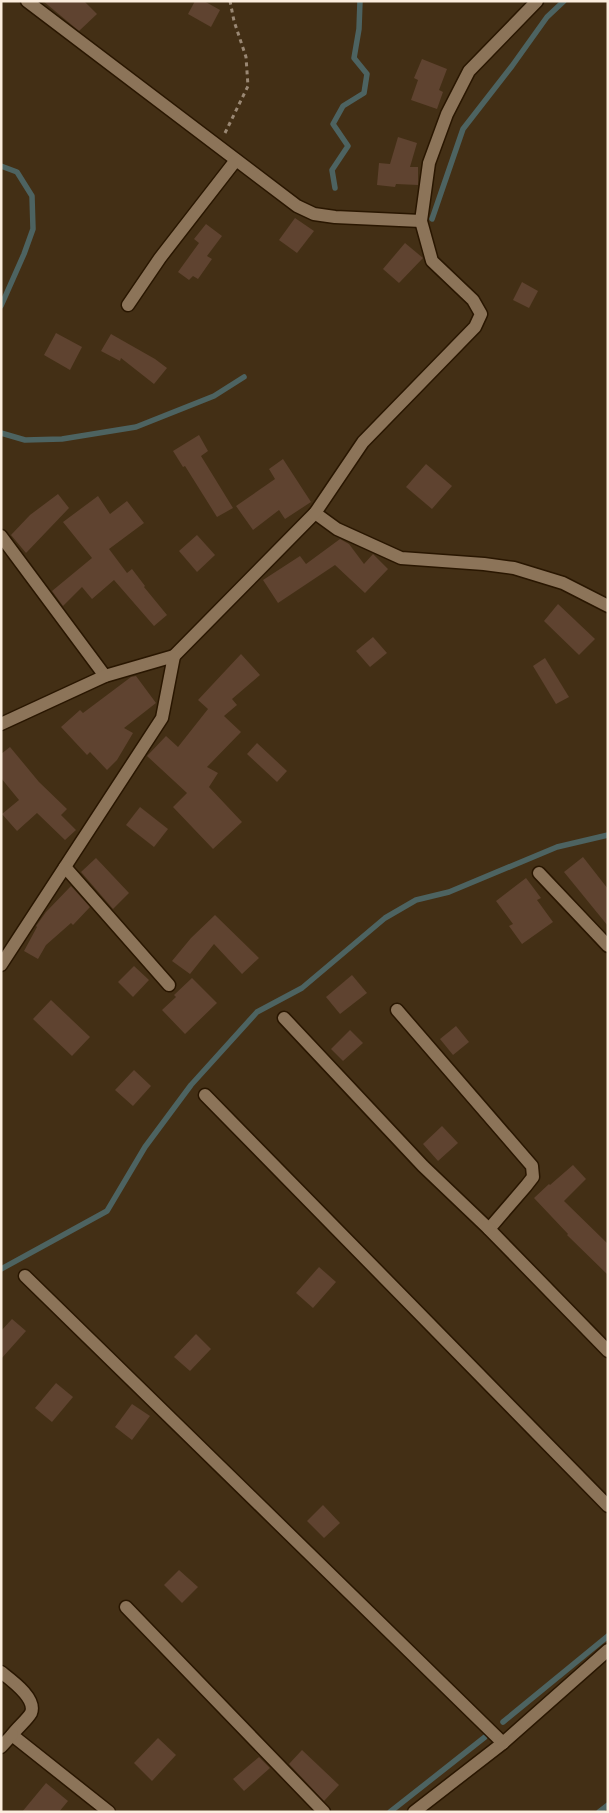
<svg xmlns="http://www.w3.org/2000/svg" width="609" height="1813" font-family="'Roboto Condensed',sans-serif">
<rect width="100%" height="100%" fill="#432f15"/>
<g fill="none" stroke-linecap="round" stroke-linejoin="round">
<!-- stream -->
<g stroke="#4d6361" stroke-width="5.5">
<path d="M 1,166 L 17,172 L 32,196 L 33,229 L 24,254 L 1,306"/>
<path d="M 335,188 L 332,170 L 348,146 L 333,124 L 343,106 L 364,93 L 367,74 L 354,58 L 359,29 L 360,1"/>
<path d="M 432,219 L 463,129 L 512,66 L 547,17 L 564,1"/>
<path d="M 1,433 L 25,440 L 62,439 L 136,427 L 214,396 L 244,377"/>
<path d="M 1,1269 L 107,1211 L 145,1147 L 191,1085 L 257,1012 L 302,988 L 385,918 L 416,900 L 449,892 L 557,847 L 608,835"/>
<path d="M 503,1722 L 608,1636"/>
<path d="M 390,1812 L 485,1737"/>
<path d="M 599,1812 L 608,1805"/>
</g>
</g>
<!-- building -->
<g fill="#5f4330">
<path d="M 43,1 L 84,1 L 97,14 L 79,31 Z"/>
<path d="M 195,1 L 204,1 L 220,10 L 211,27 L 188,14 Z"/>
<path d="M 422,59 L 447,69 L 439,90 L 443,92 L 437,109 L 411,100 L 418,80 L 414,78 Z"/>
<path d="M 398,137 L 417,143 L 410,167 L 418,167 L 418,185 L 396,184 L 395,187 L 377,185 L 379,163 L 390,164 Z"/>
<path d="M 295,218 L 314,231 L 297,253 L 279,240 Z"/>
<path d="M 206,224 L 222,236 L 207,256 L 212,259 L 198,279 L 193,276 L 189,280 L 178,272 L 199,243 L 194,239 Z"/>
<path d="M 405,243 L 423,258 L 399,283 L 383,269 Z"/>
<path d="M 522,282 L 538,291 L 529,308 L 513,300 Z"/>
<path d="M 56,333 L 82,347 L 70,370 L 44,355 Z"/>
<path d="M 111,334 L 155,359 L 167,368 L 154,384 L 121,358 L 120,361 L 101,351 Z"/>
<path d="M 199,435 L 208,451 L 201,456 L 233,508 L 217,517 L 185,466 L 183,467 L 173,451 Z"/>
<path d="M 283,459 L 311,502 L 285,519 L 279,510 L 253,530 L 236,506 L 275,479 L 269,469 Z"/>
<path d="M 426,464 L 452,486 L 432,509 L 406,487 Z"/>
<path d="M 58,494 L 69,508 L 26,553 L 11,535 L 30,515 Z"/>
<path d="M 98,496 L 110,514 L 127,501 L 144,523 L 109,549 L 127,573 L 132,569 L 145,586 L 144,587 L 167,615 L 154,626 L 114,580 L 92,599 L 82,587 L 63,606 L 52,591 L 92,558 L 63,522 Z"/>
<path d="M 197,535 L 215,555 L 197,572 L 179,551 Z"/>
<path d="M 340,539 L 349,544 L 364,564 L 373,554 L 388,569 L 365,593 L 335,565 L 278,603 L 263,580 L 300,556 L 306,564 Z"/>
<path d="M 558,604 L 595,639 L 579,655 L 544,621 Z"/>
<path d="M 373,637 L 387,653 L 370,667 L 356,651 Z"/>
<path d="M 241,654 L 260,675 L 232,699 L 237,705 L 224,716 L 241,732 L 207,767 L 218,773 L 209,787 L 242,822 L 213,849 L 173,807 L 187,793 L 147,756 L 166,736 L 178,747 L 208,709 L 198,700 Z"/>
<path d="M 545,658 L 569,697 L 556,704 L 533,666 Z"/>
<path d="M 136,676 L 156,703 L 124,728 L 133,733 L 117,760 L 107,770 L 90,752 L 87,755 L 61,727 L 80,710 L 83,713 L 131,677 Z"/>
<path d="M 257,743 L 287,771 L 277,782 L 247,754 Z"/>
<path d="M 10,747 L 39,782 L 67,809 L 61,815 L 76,830 L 65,840 L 37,813 L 17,831 L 2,814 L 19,800 L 1,778 L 1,754 Z"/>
<path d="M 140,807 L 168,829 L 154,847 L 126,825 Z"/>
<path d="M 583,857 L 608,889 L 608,926 L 564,872 Z"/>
<path d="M 96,858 L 129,893 L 113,909 L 81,872 Z"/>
<path d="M 526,878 L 541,898 L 537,900 L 553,922 L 522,944 L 509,926 L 513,924 L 496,901 Z"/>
<path d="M 71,886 L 90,907 L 73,925 L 71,923 L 46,945 L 38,959 L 24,951 L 37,927 L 36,926 L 46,912 Z"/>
<path d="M 215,915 L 259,958 L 242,974 L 214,944 L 190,974 L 172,961 L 191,938 Z"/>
<path d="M 134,966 L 149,980 L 133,997 L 118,982 Z"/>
<path d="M 352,975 L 367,993 L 340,1014 L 326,997 Z"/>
<path d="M 192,978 L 217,1003 L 185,1034 L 162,1010 L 176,997 L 174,995 Z"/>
<path d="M 51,1000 L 90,1037 L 72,1056 L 33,1019 Z"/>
<path d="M 456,1026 L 469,1042 L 453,1055 L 440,1039 Z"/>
<path d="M 350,1030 L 363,1043 L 343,1061 L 331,1049 Z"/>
<path d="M 134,1070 L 151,1086 L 133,1106 L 115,1090 Z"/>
<path d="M 442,1126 L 458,1143 L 438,1161 L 423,1144 Z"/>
<path d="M 573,1165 L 586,1179 L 564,1201 L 608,1244 L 608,1275 L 567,1235 L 568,1234 L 534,1198 L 549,1184 L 550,1185 Z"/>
<path d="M 319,1267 L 336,1282 L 313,1308 L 296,1293 Z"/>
<path d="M 12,1319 L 26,1331 L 1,1359 L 1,1331 Z"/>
<path d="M 196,1334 L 211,1349 L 190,1371 L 174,1357 Z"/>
<path d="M 56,1383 L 73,1397 L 52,1422 L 35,1408 Z"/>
<path d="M 132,1404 L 150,1416 L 132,1440 L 115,1427 Z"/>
<path d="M 323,1505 L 340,1523 L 324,1538 L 307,1521 Z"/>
<path d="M 179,1570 L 198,1587 L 182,1603 L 164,1585 Z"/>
<path d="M 158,1738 L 176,1755 L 152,1781 L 134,1763 Z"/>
<path d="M 302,1750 L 339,1785 L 324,1801 L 289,1764 Z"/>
<path d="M 259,1757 L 270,1768 L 244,1791 L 233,1779 Z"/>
<path d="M 46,1783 L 68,1801 L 59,1812 L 22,1812 Z"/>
</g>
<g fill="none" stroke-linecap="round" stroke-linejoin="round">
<!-- minor casing -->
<g stroke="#291600" stroke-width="15">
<g id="minor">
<path d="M 27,1 L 297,206 L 314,214 L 335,217 L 421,221"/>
<path d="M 128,305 L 160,258 L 236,160"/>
<path d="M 315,513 L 337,529 L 401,558 L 484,564 L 514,568 L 563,583 L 608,606"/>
<path d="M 1,536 L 105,676"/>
<path d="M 174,656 L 315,513 L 363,442 L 475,327 L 481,314 L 473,300 L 432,261 L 421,221 L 429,163 L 447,114 L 469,71 L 537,1"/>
<path d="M 1,724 L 105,676 L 174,656 L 162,718 L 1,965"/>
<path d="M 65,867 L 169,985"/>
<path d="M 539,873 L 608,946"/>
<path d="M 397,1010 L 532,1166 L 533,1177 L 526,1186 L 489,1229"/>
<path d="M 284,1018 L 423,1166 L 489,1229 L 608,1351"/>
<path d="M 205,1095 L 608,1506"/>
<path d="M 25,1276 L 503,1743"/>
<path d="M 126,1607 L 324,1812"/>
<path d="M 1,1672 C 11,1680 37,1698 31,1713 C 27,1720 17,1728 12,1735 L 109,1812"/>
<path d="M 1,1747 L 12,1735"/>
<path d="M 414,1812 L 503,1743 L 608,1650"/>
</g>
</g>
<!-- path -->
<path stroke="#9a8874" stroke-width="3" stroke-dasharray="4 4" stroke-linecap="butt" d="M 225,133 L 248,86 L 246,57 L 234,21 L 230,1"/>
<!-- minor -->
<use href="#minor" stroke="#8c7459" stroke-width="12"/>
</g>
<!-- border -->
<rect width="609" height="1813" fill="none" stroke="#fbedde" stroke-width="5"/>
</svg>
